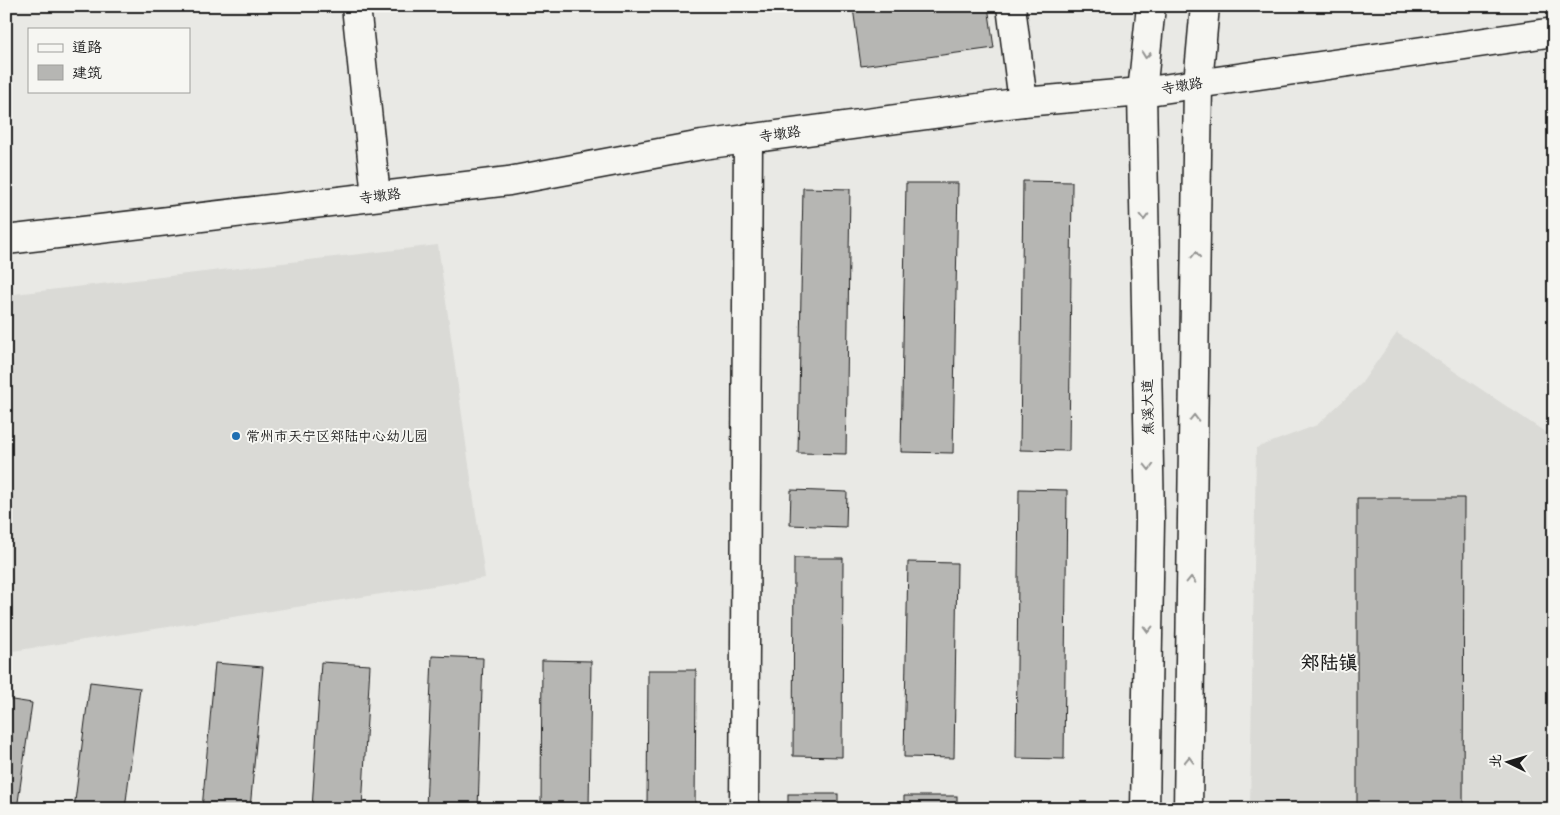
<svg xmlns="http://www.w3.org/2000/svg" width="1560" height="815" font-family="Sriracha,'LXGW WenKai TC',sans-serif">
<rect width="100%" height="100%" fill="#e9e9e5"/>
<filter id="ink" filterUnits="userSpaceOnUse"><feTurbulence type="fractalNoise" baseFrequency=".02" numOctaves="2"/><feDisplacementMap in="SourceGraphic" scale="10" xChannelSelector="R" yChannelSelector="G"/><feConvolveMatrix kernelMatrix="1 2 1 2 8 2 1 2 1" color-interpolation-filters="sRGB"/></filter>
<g filter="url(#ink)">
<!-- built -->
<g fill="#dadad6">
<path d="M 438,245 L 485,578 L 6,652 L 6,295 Z"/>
<path d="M 1397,333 L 1554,438 L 1554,809 L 1250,809 L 1256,448 L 1317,425 L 1361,384 Z"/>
</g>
<!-- building -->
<g fill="#b6b6b3" stroke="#1c1c1c">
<path d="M 865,6 L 988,6 L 994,48 L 861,66 L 853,8 Z"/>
<path d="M 1023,181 L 1072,182 L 1069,451 L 1020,450 Z"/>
<path d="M 906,183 L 958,183 L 953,453 L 901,452 Z"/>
<path d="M 803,188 L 850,189 L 846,454 L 798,453 Z"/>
<path d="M 1019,489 L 1067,490 L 1064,759 L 1016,758 Z"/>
<path d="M 791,490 L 847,492 L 846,527 L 790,525 Z"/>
<path d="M 1357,498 L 1464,498 L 1463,809 L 1357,809 Z"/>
<path d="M 794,558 L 843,558 L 842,757 L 793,756 Z"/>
<path d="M 908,562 L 957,563 L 954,758 L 904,757 Z"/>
<path d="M 432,656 L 483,658 L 478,809 L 426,809 Z"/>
<path d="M 542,660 L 591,661 L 589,809 L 541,809 Z"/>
<path d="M 321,662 L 370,665 L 362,809 L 312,809 Z"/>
<path d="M 215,663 L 263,667 L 250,809 L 202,809 Z"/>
<path d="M 648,670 L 696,670 L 695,809 L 647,809 Z"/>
<path d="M 90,682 L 140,688 L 125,809 L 74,809 Z"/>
<path d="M 6,699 L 32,703 L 17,809 L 6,809 Z"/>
<rect x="788" y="794" width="50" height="15"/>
<rect x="904" y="796" width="53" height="13"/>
</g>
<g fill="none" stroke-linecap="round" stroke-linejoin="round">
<!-- minor casing -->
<g stroke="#1c1c1c" stroke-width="31">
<g id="minor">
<path d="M 356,6 L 376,196"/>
<path d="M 1011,6 L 1023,102"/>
<path d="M 6,240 L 509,181 L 702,145 L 1023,102 L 1142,92 L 1554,32"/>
<path d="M 744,809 L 748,138"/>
</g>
</g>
<!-- major casing -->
<g stroke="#1c1c1c" stroke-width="31">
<g id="major">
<path d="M 1145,809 L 1150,521 L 1142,92 L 1151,6"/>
<path d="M 1188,809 L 1198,83 L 1205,6"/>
</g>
</g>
<!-- minor -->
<use href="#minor" stroke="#f6f6f2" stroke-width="28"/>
<!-- major -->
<use href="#major" stroke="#f6f6f2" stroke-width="28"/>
</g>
<!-- one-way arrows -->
<defs><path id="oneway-chevron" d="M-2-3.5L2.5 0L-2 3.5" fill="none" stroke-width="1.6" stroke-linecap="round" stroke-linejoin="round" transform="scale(1.25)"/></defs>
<g stroke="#949492">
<use href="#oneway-chevron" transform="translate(1146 55) rotate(96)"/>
<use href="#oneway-chevron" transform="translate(1144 217) rotate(89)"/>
<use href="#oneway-chevron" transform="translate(1196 255) rotate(-89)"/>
<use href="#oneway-chevron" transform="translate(1194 418) rotate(-89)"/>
<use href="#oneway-chevron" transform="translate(1149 467) rotate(89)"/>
<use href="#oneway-chevron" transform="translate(1191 580) rotate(-89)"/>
<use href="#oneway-chevron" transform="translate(1148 629) rotate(91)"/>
<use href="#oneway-chevron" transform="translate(1189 760) rotate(-89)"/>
</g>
</g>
<!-- markers -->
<circle fill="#1f6fb2" stroke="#f6f6f2" stroke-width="2" cx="236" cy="436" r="5"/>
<g text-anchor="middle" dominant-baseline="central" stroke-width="4" stroke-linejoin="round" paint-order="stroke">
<!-- street labels -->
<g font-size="14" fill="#1c1c1c" stroke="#f6f6f2">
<text transform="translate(1182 86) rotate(-9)">寺墩路</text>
<text transform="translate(780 134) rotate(-8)">寺墩路</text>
<text transform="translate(380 196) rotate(-7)">寺墩路</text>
<text transform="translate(1148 407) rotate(-91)">焦溪大道</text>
</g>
<!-- poi labels -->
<g font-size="14" fill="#1c1c1c" stroke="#f6f6f2" text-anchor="start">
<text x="246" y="436">常州市天宁区郑陆中心幼儿园</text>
</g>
<!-- district labels -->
<g font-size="19" font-weight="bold" fill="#1c1c1c" stroke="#f6f6f2">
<text x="1329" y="662">郑陆镇</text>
</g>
</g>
<!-- margin -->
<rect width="1560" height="815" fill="none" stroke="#f6f6f2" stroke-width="25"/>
<rect x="12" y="12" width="1535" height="790" fill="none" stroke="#1c1c1c" stroke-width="2" filter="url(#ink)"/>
<!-- legend -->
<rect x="28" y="28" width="162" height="65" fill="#f6f6f2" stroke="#9f9f9c"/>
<rect x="38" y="44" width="25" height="8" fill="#f6f6f2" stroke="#9f9f9c"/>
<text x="72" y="52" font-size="15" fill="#1c1c1c">道路</text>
<rect x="38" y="65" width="25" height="15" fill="#b6b6b3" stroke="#9f9f9c"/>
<text x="72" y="78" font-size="15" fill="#1c1c1c">建筑</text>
<!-- north arrow -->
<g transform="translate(1508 762) rotate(275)" stroke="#f6f6f2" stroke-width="4" paint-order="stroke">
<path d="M0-4L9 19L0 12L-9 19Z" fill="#1c1c1c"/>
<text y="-8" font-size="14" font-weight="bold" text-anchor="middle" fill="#1c1c1c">北</text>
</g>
</svg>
